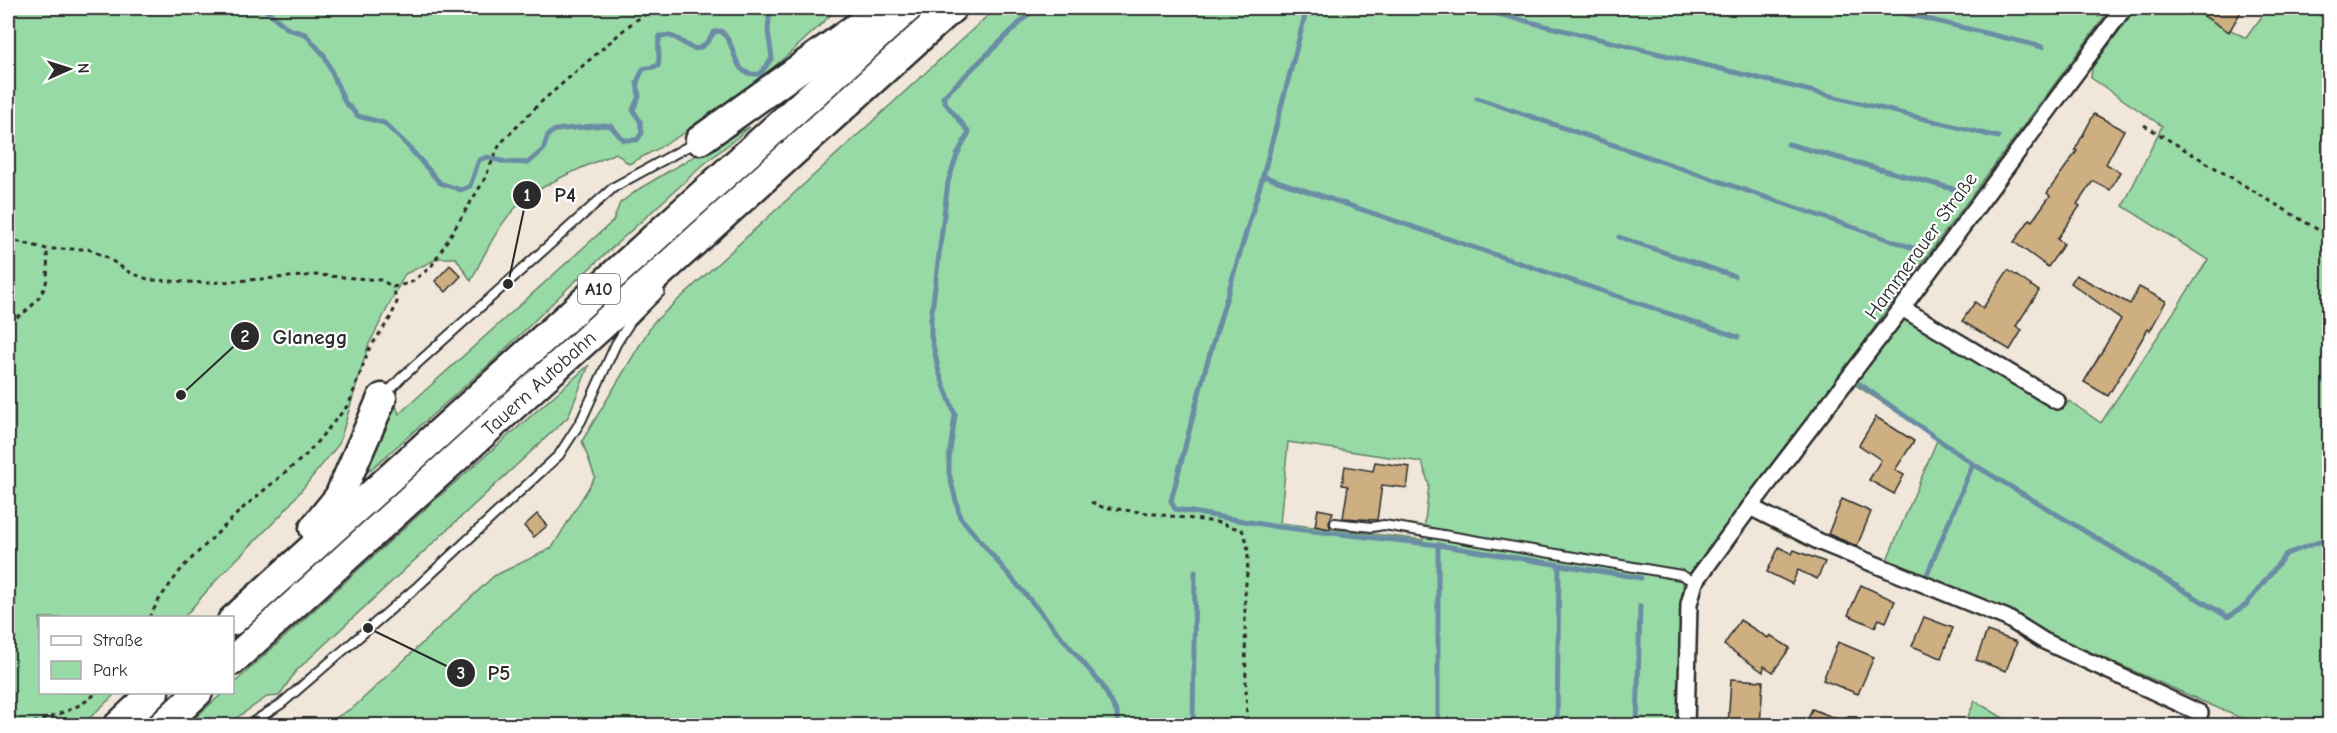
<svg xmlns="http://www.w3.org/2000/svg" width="2337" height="733" font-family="'Comic Neue',sans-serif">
<rect width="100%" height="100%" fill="#f0e7da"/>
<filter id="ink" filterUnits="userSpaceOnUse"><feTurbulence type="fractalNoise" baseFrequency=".0167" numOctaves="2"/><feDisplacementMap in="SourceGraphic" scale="12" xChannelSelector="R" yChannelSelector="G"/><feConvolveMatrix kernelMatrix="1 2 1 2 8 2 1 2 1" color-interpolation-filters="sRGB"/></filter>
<g filter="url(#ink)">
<!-- green -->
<g fill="#98daa5" stroke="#628268" stroke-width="1.5" fill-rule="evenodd">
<path d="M 8,8 L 838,8 C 775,70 709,124 629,164 L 616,153 C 586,166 555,178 528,197 C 502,215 485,253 471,281 L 456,258 L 439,258 L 405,274 L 368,346 L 339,444 L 282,514 L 220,576 L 184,617 L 40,618 L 40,692 L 116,693 L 81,726 L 8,725 Z"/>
<path d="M 996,8 L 2111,8 L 1878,322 L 1840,378 L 1683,582 L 1681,725 L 322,726 L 354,707 L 494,576 L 552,548 L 595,477 L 582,441 L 653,323 ZM 1288,442 L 1422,462 L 1429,485 L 1423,540 L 1280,523 Z"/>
<path d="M 2136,8 L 2190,8 L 2246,38 L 2268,8 L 2329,8 L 2329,725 L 2254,725 L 2254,724 L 1886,562 L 1938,438 L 1854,384 L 1903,318 L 2063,409 L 2069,401 L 2101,423 L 2208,260 L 2123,206 L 2162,126 L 2091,78 L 2092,68 Z"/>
<path d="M 750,127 L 703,165 L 569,287 L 493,361 L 359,480 L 395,403 L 399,414 L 613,221 L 620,203 L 639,189 L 708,148 Z"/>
<path d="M 589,365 L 568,417 L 296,671 L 279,696 L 267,697 L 226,725 L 187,725 L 223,693 L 232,692 L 233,684 L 435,500 Z"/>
<path d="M 1975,701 L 2015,725 L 1964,725 Z"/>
</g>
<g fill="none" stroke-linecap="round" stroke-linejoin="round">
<!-- stream -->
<g stroke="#6b8da4" stroke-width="5">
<path d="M 264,8 L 288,29 L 305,34 L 324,55 L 345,102 L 358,116 L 384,123 L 407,145 L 440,183 L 461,190 L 470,186 L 479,160 L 487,157 L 505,162 L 528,163 L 543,150 L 548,135 L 555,130 L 604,125 L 611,126 L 623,140 L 637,140 L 642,133 L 640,121 L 633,110 L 639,96 L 637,82 L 643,69 L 658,66 C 661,55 656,46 660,36 C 685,30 692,70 714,32 L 721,31 C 740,47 729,77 760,74 L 772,58 L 768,31 L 770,8"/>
<path d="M 1035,8 L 943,97 L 946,104 L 969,132 L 957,155 L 948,182 L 931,319 L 931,336 L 939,372 L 955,415 L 949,459 L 949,473 L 960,517 L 1102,685 L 1117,713 L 1118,726"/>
<path d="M 1307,8 L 1263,176 L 1205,370 L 1171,501 L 1175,509 L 1278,527 L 1438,545 L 1641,578"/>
<path d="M 1473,8 L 1998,137"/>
<path d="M 1882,8 L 2043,47"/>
<path d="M 2309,8 L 2330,20"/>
<path d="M 1477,98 L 1916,249"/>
<path d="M 1788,144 L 1957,190"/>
<path d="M 1263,176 L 1738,337"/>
<path d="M 1619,237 L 1734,276"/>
<path d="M 1860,384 L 1973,464 L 2228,617 L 2246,605 L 2286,554 L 2330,538"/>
<path d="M 1926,577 L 1973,464"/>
<path d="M 1193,726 L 1195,571"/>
<path d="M 1438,726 L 1438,545"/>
<path d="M 1557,726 L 1559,566"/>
<path d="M 1637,726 L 1640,606"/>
</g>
</g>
<!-- building -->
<g fill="#cdaf82" stroke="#2b2b2b" stroke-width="1.5">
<path d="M 2191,8 L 2243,8 L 2229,32 Z"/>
<path d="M 2094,114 L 2124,130 L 2106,164 L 2120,172 L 2110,190 L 2093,181 L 2077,204 L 2080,206 L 2057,239 L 2064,244 L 2048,267 L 2014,242 L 2030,219 L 2032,221 L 2050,196 L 2047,193 L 2077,151 L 2075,150 Z"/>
<path d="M 450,265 L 461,276 L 446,292 L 435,281 Z"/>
<path d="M 2008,270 L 2039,291 L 2016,326 L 2022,330 L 2010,350 L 1962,321 L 1975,302 L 1983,308 Z"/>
<path d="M 2076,275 L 2130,304 L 2139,287 L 2166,301 L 2150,331 L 2148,329 L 2108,396 L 2084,382 L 2121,319 L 2071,283 Z"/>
<path d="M 1876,417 L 1914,441 L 1895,470 L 1904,475 L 1894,494 L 1869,480 L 1881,460 L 1859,445 Z"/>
<path d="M 1375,462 L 1410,467 L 1407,488 L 1382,485 L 1377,520 L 1343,518 L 1348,486 L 1342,485 L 1345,466 L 1373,471 Z"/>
<path d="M 1842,499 L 1871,512 L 1857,546 L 1828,534 Z"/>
<path d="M 1318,509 L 1333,512 L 1329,522 L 1330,529 L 1315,526 Z"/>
<path d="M 537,514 L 547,526 L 534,537 L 524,526 Z"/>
<path d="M 1779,547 L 1792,554 L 1794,550 L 1825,562 L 1817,579 L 1798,570 L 1792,584 L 1767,572 Z"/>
<path d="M 1861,585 L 1895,601 L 1886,622 L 1879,619 L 1875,627 L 1848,615 Z"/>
<path d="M 1924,617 L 1953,628 L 1941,658 L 1912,646 Z"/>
<path d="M 1740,620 L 1768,638 L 1770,635 L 1790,648 L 1773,672 L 1764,666 L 1763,672 L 1724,645 Z"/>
<path d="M 1987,631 L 2017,642 L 2006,671 L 1976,660 Z"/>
<path d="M 1838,642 L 1874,657 L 1858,694 L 1823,680 Z"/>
<path d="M 1731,679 L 1763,681 L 1760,726 L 1728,726 Z"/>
<path d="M 1812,709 L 1843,721 L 1842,726 L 1805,726 Z"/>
</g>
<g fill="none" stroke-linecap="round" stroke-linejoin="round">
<!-- service casing -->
<g stroke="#2b2b2b" stroke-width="12">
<g id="service">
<path d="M 386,394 L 401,378 L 614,187 L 696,142"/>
<path d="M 1335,523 L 1372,527 L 1384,525 L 1681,575 L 1695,582"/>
<path d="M 247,726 L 281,704 L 418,586 L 559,455 L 581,421 L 616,344 L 630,322 L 660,292"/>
</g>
</g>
<!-- minor casing -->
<g stroke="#2b2b2b" stroke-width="20">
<g id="minor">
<path d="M 1902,308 L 2057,401"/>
<path d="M 1750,507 L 1820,542 L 2007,618 L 2044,641 L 2200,713"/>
<path d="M 1686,726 L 1689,604 L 1695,582 L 1750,507 L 1902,308 L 2124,8"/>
<path d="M 1852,726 L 1852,725"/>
</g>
</g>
<!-- motorway casing -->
<g stroke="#2b2b2b" stroke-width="33">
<g id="motorway">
<path d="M 700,140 L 882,9"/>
<path d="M 314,528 L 339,497 L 382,398"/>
<path d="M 232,621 L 908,8"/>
<path id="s1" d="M 232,661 L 952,8"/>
<path d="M 118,726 L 154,692"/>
<path d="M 162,726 L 198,692"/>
</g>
</g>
<!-- path -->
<g stroke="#2b2b2b" stroke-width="3" stroke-dasharray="4.5 4.5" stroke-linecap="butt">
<path d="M 2095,8 L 2099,17"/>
<path d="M 2144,125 L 2330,237"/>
<path d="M 8,239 L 47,249 L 88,249 L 106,257 L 129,272 L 150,280 L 207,283 L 317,275 L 381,280 L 393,287 L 410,283 L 431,267 L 483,182 L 500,144 L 540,103 L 633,22 L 656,8"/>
<path d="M 8,320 C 25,317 46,295 47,277 C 48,268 47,258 47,249"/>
<path d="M 1091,502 L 1102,507 L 1216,522 L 1242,530 C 1254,552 1244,579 1245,604 C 1245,644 1246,685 1247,726"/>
<path d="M 149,618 L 160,598 L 183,567 L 243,508 L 306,455 L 349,404 L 369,349 L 391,317 L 397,302 L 393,287"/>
<path d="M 25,726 C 50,716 78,711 97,692"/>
</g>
<!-- service -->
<use href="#service" stroke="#fff" stroke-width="8"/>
<!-- minor -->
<use href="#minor" stroke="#fff" stroke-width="15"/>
<!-- motorway -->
<use href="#motorway" stroke="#fff" stroke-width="28"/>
</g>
</g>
<g text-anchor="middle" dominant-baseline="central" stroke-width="4.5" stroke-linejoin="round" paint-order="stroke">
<!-- shield labels -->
<rect fill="#fff" stroke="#6b6b6b" stroke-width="1.5" x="578" y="274" width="42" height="30" rx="4.5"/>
<g font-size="18" font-weight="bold" fill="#2b2b2b">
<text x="599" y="289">A10</text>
</g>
<!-- street labels -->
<g font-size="20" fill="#2b2b2b" stroke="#fff">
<text transform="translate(1921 246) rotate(-54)">Hammerauer Straße</text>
<text stroke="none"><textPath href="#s1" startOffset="414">Tauern Autobahn</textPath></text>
</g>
</g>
<!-- callouts -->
<path fill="none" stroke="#2b2b2b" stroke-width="2" d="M508 284L527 195M181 395L245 336M368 628L461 673"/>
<g fill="#2b2b2b" stroke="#fff" stroke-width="2">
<circle cx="508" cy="284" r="6"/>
<circle cx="181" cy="395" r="6"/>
<circle cx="368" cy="628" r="6"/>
<circle cx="527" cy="195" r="15"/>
<circle cx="245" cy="336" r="15"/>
<circle cx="461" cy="673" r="15"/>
</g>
<g font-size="18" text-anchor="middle" font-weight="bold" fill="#fff">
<text x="527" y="201">1</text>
<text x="245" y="342">2</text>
<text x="461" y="679">3</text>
</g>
<g font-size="21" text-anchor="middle" font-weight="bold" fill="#2b2b2b" stroke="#fff" stroke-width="4.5" stroke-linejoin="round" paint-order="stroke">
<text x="565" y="202">P4</text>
<text x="310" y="344">Glanegg</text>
<text x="499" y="680">P5</text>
</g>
<!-- margin -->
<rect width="2337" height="733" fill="none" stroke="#fff" stroke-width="30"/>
<rect x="15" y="15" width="2307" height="703" fill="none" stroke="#2b2b2b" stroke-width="2" filter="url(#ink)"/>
<!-- legend -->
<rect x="39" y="616" width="195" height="78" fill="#ffffff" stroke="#aaaaaa" stroke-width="1.5"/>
<rect x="51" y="636" width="30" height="9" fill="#ffffff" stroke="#aaaaaa" stroke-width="1.5"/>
<text x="93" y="646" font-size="18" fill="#2b2b2b">Straße</text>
<rect x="51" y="661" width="30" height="18" fill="#98daa5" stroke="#aaaaaa" stroke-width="1.5"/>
<text x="93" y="676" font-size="18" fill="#2b2b2b">Park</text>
<!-- north arrow -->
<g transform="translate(69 69) rotate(87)" stroke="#ffffff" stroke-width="4.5" paint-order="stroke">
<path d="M0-4.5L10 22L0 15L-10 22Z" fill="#2b2b2b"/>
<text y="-9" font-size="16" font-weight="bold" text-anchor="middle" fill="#2b2b2b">N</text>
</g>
</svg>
